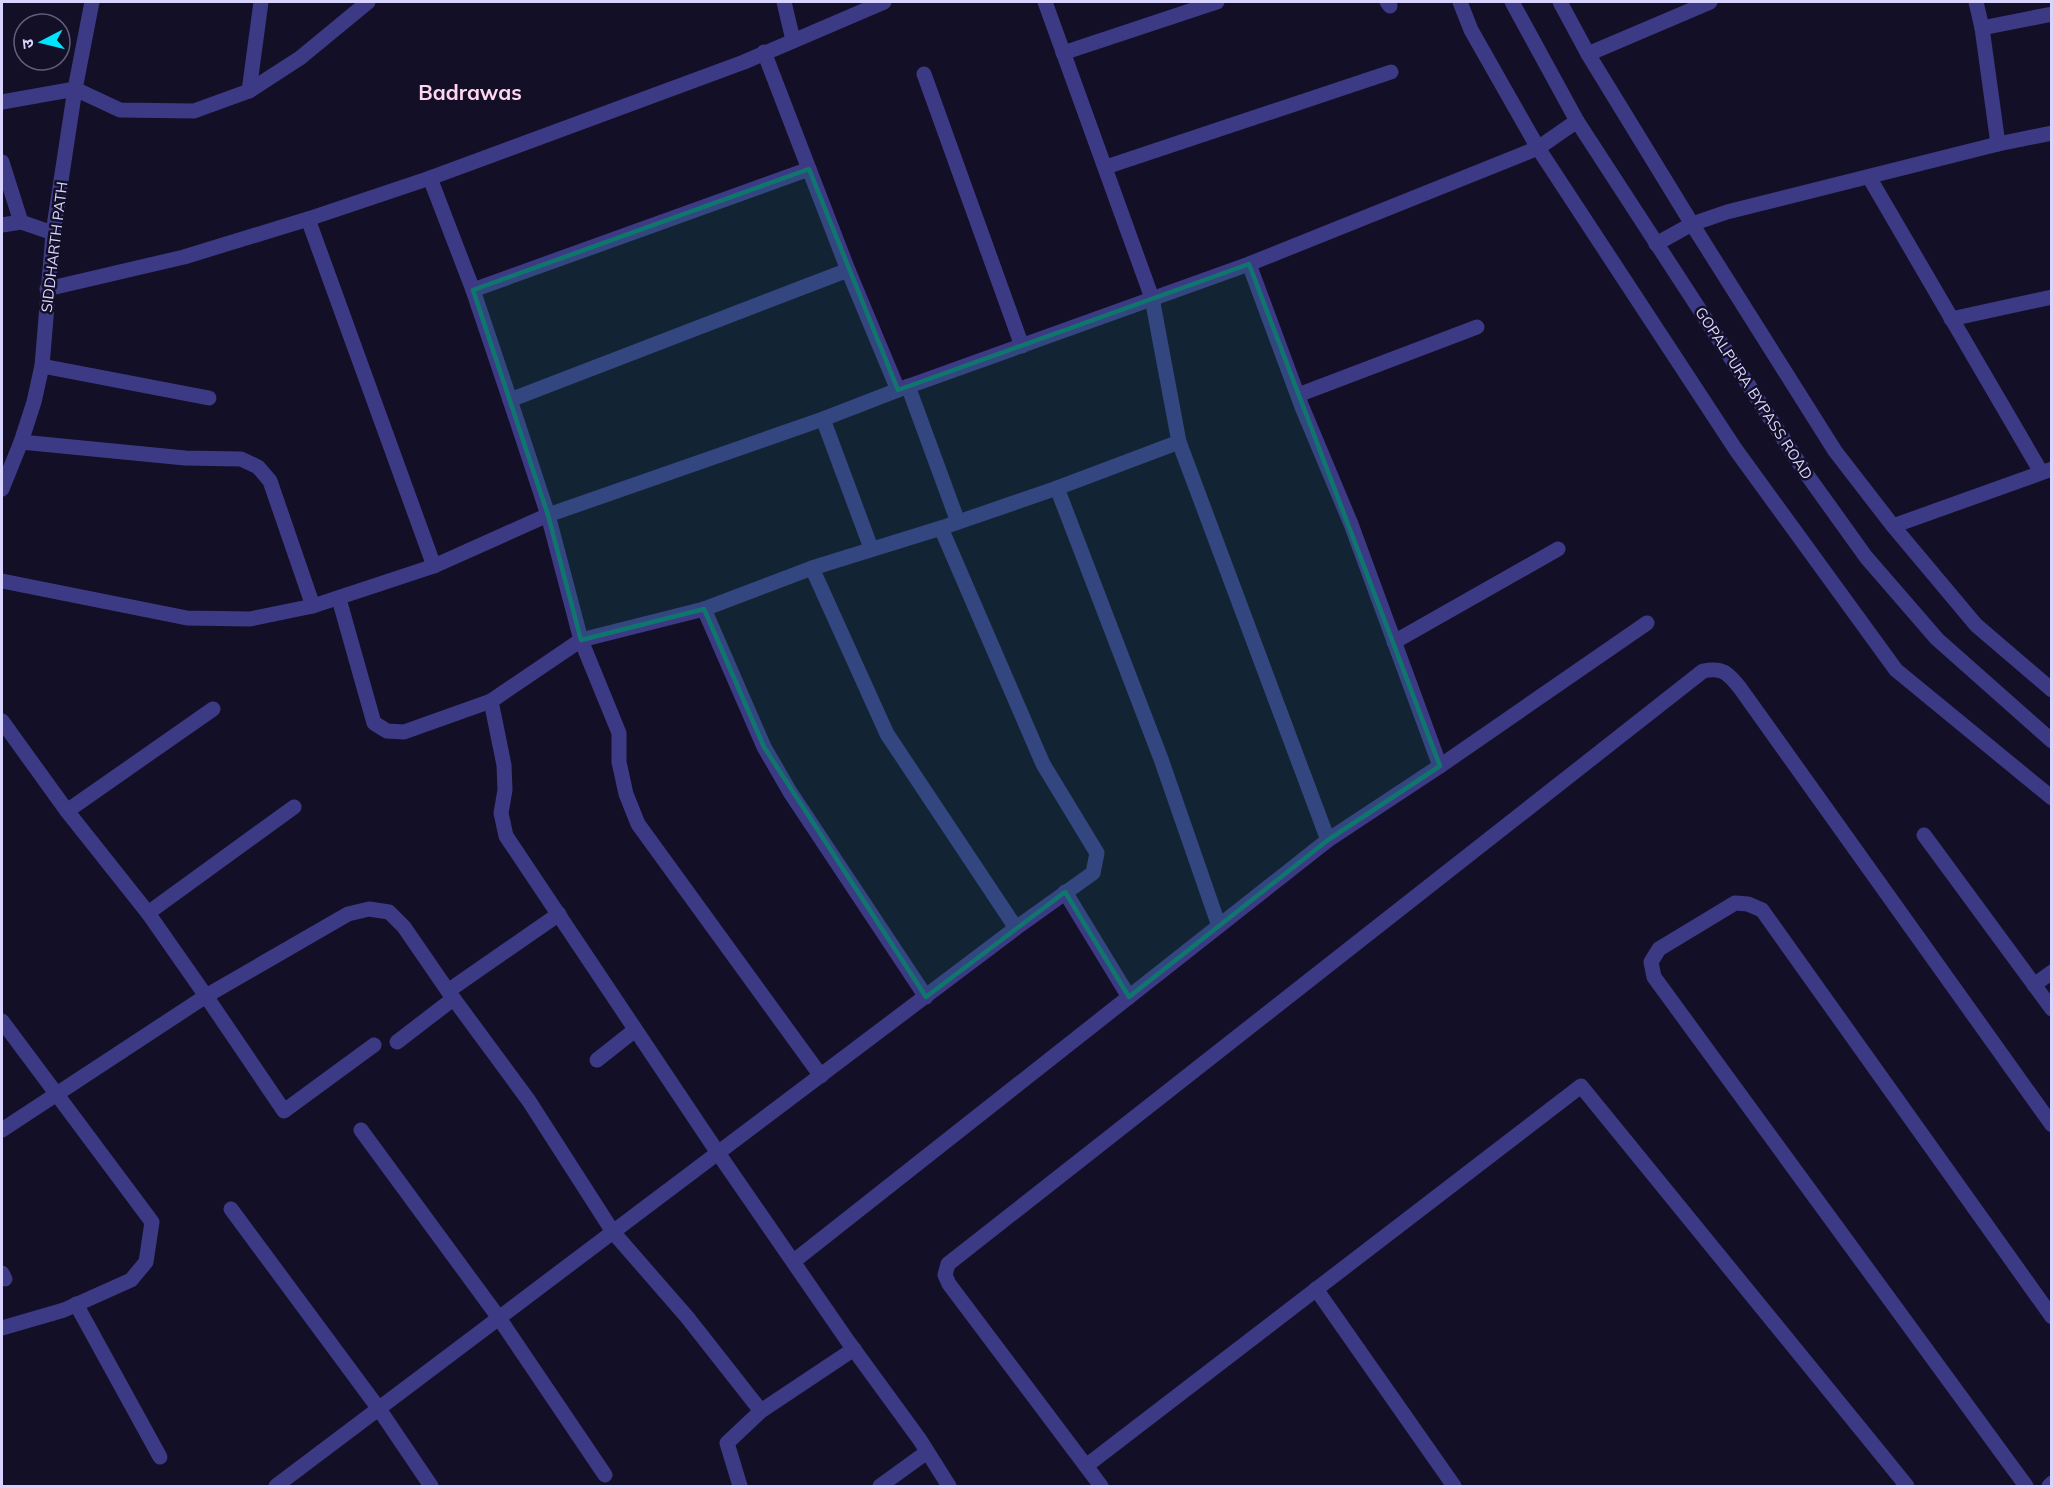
<svg xmlns="http://www.w3.org/2000/svg" width="2053" height="1488" font-family="Mulish,'Noto Sans Devanagari',sans-serif">
<rect width="100%" height="100%" fill="#130f26"/>
<g fill="none" stroke-linecap="round" stroke-linejoin="round">
<!-- minor -->
<g stroke="#3d3a85" stroke-width="15">
<path d="M 784,2 L 793,40"/>
<path d="M 1045,2 L 1152,298 L 1179,442"/>
<path d="M 1387,2 L 1390,6"/>
<path d="M 1460,2 L 1471,30 L 1538,148 L 1736,450 L 1896,670 L 2052,798"/>
<path d="M 1512,2 L 1577,121 L 1805,472 L 1866,557 L 1937,639 L 2052,741"/>
<path d="M 1560,2 L 1588,54 L 1692,224 L 1835,451 L 1893,526 L 1976,625 L 2052,690"/>
<path d="M 1976,2 L 1982,28 L 1998,144"/>
<path d="M 1982,28 L 2052,14"/>
<path d="M 764,52 L 809,169"/>
<path d="M 1063,53 L 1217,2"/>
<path d="M 1588,54 L 1710,2"/>
<path d="M 924,74 L 1022,346"/>
<path d="M 249,91 L 261,2"/>
<path d="M 2,102 L 75,89 L 120,110 L 194,111 L 249,91 L 300,58 L 368,2"/>
<path d="M 2,162 L 21,222"/>
<path d="M 1106,167 L 1391,72"/>
<path d="M 1869,177 L 2041,472"/>
<path d="M 430,178 L 473,290 L 510,400 L 548,515 L 581,640 L 619,733 L 619,762 L 626,794 L 638,824 L 821,1076"/>
<path d="M 308,219 L 434,566"/>
<path d="M 2,225 L 21,222 L 53,233"/>
<path d="M 1656,244 L 1692,224 L 1727,212 L 1998,144 L 2052,133"/>
<path d="M 1249,264 L 1302,407 L 1351,524 L 1440,766"/>
<path d="M 47,289 L 184,257 L 308,219 L 430,178 L 744,62 L 884,2"/>
<path d="M 473,290 L 809,169 L 848,270"/>
<path d="M 1951,319 L 2052,297"/>
<path d="M 42,366 L 209,398"/>
<path d="M 908,386 L 958,522"/>
<path d="M 1298,395 L 1477,327"/>
<path d="M 510,400 L 848,270 L 898,390"/>
<path d="M 823,419 L 871,548"/>
<path d="M 21,442 L 185,458 L 241,459 L 258,467 L 270,481 L 313,606"/>
<path d="M 1057,488 L 1161,759 L 1219,926"/>
<path d="M 2,489 L 21,442 L 34,402 L 42,366 L 53,233 L 75,89 L 92,2"/>
<path d="M 1893,526 L 2052,469"/>
<path d="M 941,528 L 1057,488 L 1179,442 L 1328,840"/>
<path d="M 812,568 L 887,734 L 1016,928"/>
<path d="M 2,581 L 187,618 L 250,619 L 313,606 L 434,566 L 548,515 L 823,419 L 898,390 L 1249,264 L 1538,148 L 1577,121"/>
<path d="M 704,609 L 764,747 L 790,792 L 926,997"/>
<path d="M 1394,642 L 1558,549"/>
<path d="M 491,701 L 504,765 L 505,790 L 501,813 L 506,836 L 718,1153 L 847,1340 L 920,1440 L 949,1486"/>
<path d="M 2,721 L 67,811 L 148,913 L 206,996 L 2,1130"/>
<path d="M 67,811 L 213,709"/>
<path d="M 1924,835 L 2052,1009"/>
<path d="M 1065,892 L 1129,997"/>
<path d="M 148,913 L 294,807"/>
<path d="M 2034,985 L 2052,972"/>
<path d="M 448,991 L 559,914"/>
<path d="M 2,1021 L 152,1222 L 146,1262 L 131,1280 L 64,1310 L 2,1328"/>
<path d="M 397,1042 L 453,999"/>
<path d="M 374,1045 L 284,1111 L 206,996 L 348,914 L 369,909 L 389,912 L 404,927 L 448,991 L 529,1101 L 613,1232 L 687,1317 L 761,1411"/>
<path d="M 597,1060 L 635,1030"/>
<path d="M 361,1130 L 499,1318 L 605,1475"/>
<path d="M 231,1209 L 379,1409 L 431,1486"/>
<path d="M 794,1261 L 1328,840 L 1440,766 L 1647,623"/>
<path d="M 2,1273 L 5,1279"/>
<path d="M 1316,1289 L 1454,1486"/>
<path d="M 76,1304 L 160,1457"/>
<path d="M 1086,1466 L 1581,1086 L 1907,1486"/>
<path d="M 276,1486 L 1016,928 L 1093,873 L 1097,853 L 1043,764 L 941,528 L 812,568 L 704,609 L 581,640 L 491,701 L 404,732 L 387,731 L 374,723 L 339,599"/>
<path d="M 740,1486 L 727,1443 L 761,1411 L 854,1349"/>
<path d="M 880,1486 L 927,1452"/>
<path d="M 1101,1486 L 949,1284 L 945,1275 L 948,1264 L 1703,671 C 1723,667 1728,673 1740,688 L 2052,1125"/>
<path d="M 2026,1486 L 1654,977 L 1651,962 L 1659,949 L 1735,903 L 1748,904 L 1762,910 L 2052,1317"/>
<path d="M 2049,1486 L 2052,1483"/>
</g>
</g>
<!-- marked area -->
<path fill="#0f766e" fill-opacity="0.2" stroke="#0f766e" stroke-width="4.5" stroke-linejoin="round" d="M 809,169 L 898,390 L 1249,264 L 1440,766 L 1328,840 L 1129,997 L 1065,892 L 926,997 L 764,747 L 704,609 L 581,640 L 548,515 L 473,290 Z"/>
<g text-anchor="middle" dominant-baseline="central" stroke-width="5" stroke-linejoin="round" paint-order="stroke">
<!-- street labels -->
<g font-size="15" fill="#d9d4ff" stroke="#130f26">
<text transform="translate(54 247) rotate(-83)">SIDDHARTH PATH</text>
<text transform="translate(1754 393) rotate(57)">GOPALPURA BYPASS ROAD</text>
</g>
<!-- district labels -->
<g font-size="21" font-weight="bold" fill="#ffd6f0" stroke="#130f26">
<text x="470" y="92">Badrawas</text>
</g>
</g>
<!-- border -->
<rect width="2053" height="1488" fill="none" stroke="#d9d4ff" stroke-width="6"/>
<!-- north arrow -->
<g transform="translate(42 42) rotate(263)"><circle r="28" fill="#130f26" stroke="#625e7d" stroke-width="1.5"/>
<path d="M0-4.5L10 22L0 15L-10 22Z" fill="#00e5ff"/>
<text y="-9" font-size="16" font-weight="bold" text-anchor="middle" fill="#d9d4ff">उ</text>
</g>
</svg>
